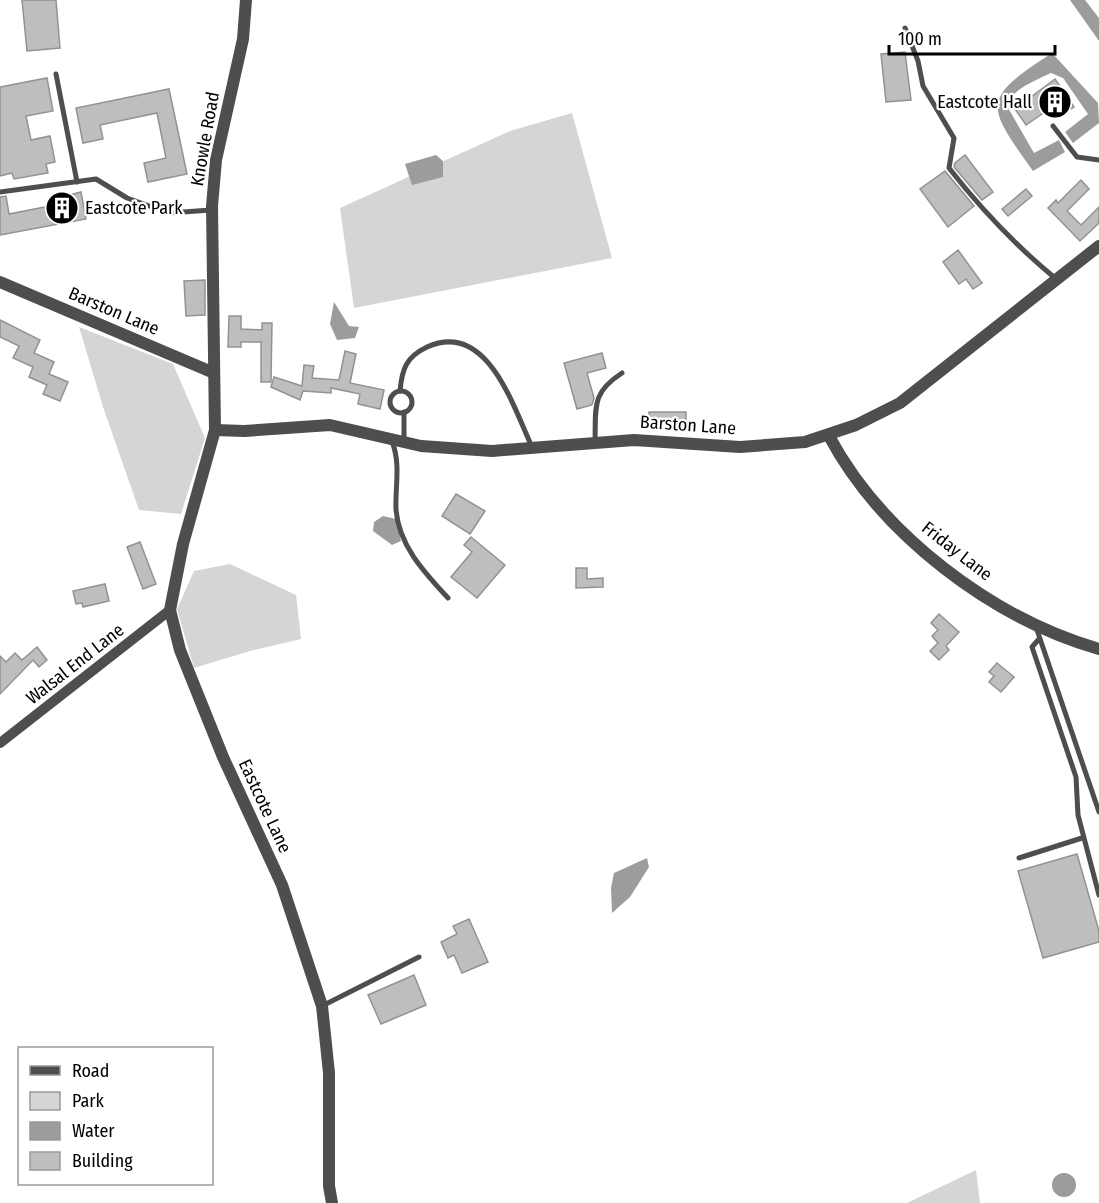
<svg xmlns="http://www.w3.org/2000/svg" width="1099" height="1203" font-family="'Fira Sans Condensed',sans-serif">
<rect width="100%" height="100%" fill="#fff"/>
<!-- green -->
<g fill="#d5d5d5">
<path d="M 572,113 L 612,258 L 354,308 L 340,208 L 510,131 Z"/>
<path d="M 79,327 L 173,364 L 205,438 L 181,514 L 139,510 L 104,410 Z"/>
<path d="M 230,564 L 296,595 L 301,639 L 250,651 L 194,668 L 177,609 L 194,571 Z"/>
<path d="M 976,1170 L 980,1203 L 907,1203 Z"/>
</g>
<!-- water -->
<g fill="#9c9c9c">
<path d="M 1070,0 L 1085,0 L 1099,18 L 1099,41 Z"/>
<path d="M 1052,53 L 1098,103 L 1099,123 L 1073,143 L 1065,132 L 1088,114 L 1063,78 L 1051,73 C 1037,80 1011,89 1007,106 L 1034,153 L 1059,140 L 1065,152 L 1033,171 C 985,104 981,99 1052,53 Z"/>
<path d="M 436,155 L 443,161 L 443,177 L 412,185 L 405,164 Z"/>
<path d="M 334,302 L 349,326 L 359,327 L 355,338 L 337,340 L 330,324 Z"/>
<path d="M 383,516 L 396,519 L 401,541 L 392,545 L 373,531 L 374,522 Z"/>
<path d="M 647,858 L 649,867 L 630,897 L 612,913 L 611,888 L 614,873 Z"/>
<circle cx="1064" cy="1185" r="12"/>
</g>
<!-- building -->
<g fill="#bebebe" stroke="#929292" stroke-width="1.5">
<path d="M 22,0 L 56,0 L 60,48 L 27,51 Z"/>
<path d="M 905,52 L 911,100 L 886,102 L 881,54 Z"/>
<path d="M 47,78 L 53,111 L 26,116 L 31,140 L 50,136 L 55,162 L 46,164 L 48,173 L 14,179 L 12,173 L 0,176 L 0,87 Z"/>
<path d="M 1055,79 L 1074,107 L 1061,115 L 1057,109 L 1047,115 L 1045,112 L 1026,125 L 1015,109 Z"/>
<path d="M 169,89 L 187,174 L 148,182 L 144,163 L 166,158 L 157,113 L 100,125 L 103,139 L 83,143 L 76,108 Z"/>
<path d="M 965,155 L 993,192 L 982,200 L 954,167 L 955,163 Z"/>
<path d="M 945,171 L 974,206 L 948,227 L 920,189 Z"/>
<path d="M 1081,180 L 1089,189 L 1067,211 L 1081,225 L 1099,207 L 1099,223 L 1080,241 L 1048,208 L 1056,200 L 1058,203 Z"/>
<path d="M 1026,189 L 1032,196 L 1008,216 L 1002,209 Z"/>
<path d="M 81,192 L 86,219 L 0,235 L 0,197 L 6,196 L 9,214 L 70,202 L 69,195 Z"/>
<path d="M 958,250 L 982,283 L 973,289 L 966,279 L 959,284 L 943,262 Z"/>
<path d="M 205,280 L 205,315 L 186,316 L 184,281 Z"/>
<path d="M 229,316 L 241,316 L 241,329 L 262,330 L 262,323 L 272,323 L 271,382 L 261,382 L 261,342 L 241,342 L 241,347 L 228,347 Z"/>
<path d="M 0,320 L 40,340 L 34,353 L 54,362 L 49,374 L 68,382 L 60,401 L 43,394 L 47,385 L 29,377 L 33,367 L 13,358 L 19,346 L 0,337 Z"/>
<path d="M 345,351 L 356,354 L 350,383 L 384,390 L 380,409 L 358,404 L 360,394 L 331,388 L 331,393 L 303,391 L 300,400 L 271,387 L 274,377 L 302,386 L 304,365 L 314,366 L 312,378 L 339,380 Z"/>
<path d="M 602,353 L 606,368 L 587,373 L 594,398 L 592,405 L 577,409 L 564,363 Z"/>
<rect x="649" y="412" width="37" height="12"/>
<path d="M 456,494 L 485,511 L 470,534 L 442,516 Z"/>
<path d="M 471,537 L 505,565 L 477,598 L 451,577 L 472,552 L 464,545 Z"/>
<path d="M 140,542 L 156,584 L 143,589 L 127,547 Z"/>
<path d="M 576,568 L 587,568 L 587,579 L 603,578 L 603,587 L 576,588 Z"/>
<path d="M 105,584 L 109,601 L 83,607 L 82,603 L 76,604 L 73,591 Z"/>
<path d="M 939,614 L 959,632 L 946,646 L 949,650 L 939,660 L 930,651 L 938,643 L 932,636 L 938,630 L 931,623 Z"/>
<path d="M 37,647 L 47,660 L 39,667 L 33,660 L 0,694 L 0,656 L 6,662 L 15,653 L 22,660 Z"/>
<path d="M 997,663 L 1014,677 L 1001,692 L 989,682 L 994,676 L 989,672 Z"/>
<path d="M 1077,854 L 1099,931 L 1099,942 L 1043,958 L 1018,871 Z"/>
<path d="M 469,919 L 488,962 L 462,973 L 454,955 L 448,958 L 441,942 L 457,934 L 453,926 Z"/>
<path d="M 414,975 L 426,1005 L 381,1024 L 368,995 Z"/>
</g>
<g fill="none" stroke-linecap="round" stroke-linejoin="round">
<!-- service -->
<g stroke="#4e4e4e" stroke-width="5">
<path d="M 905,28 L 918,61 L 923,86 L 954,138 L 949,168 C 981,209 1015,245 1055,278"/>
<path d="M 56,74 L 77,182"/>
<path d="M 1053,126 L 1077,157 L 1099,160"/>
<path d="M 0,192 L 96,179 L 127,198 L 169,213 L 211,210"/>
<path d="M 400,391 C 402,369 406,357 427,347 C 487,320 513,406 532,447"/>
<circle cx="401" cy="402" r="11"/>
<path d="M 404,412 L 404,441"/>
<path d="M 392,441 C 401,465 395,486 396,510 C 399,546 425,573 448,598"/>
<path d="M 595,442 C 596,407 591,393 622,373"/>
<path d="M 1036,627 L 1099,812"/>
<path d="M 1039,639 L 1032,647 L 1076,777 L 1078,815 L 1099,895"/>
<path d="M 1019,858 L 1082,838"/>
<path d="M 322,1006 L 419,957"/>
</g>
<!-- minor -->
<path stroke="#4e4e4e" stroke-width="10" d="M 0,743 L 170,610"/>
<!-- tertiary -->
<g stroke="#4e4e4e" stroke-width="12">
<path d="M 246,0 L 243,39 L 216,160 L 212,206 L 215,430 L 183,544 L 170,610 L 180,650 L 223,757 L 282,885 L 322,1006 L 329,1073 L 329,1186 L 332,1203"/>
<path d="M 0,282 L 214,373"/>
<path d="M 215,430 L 244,431 L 330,425 L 421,446 L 492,451 L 634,440 L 740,447 L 805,442 L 856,425 L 900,403 L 1099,246"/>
<path d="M 829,436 C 882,535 992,618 1099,649"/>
</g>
</g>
<!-- icons -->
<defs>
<g id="building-disc" transform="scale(1.725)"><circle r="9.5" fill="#000" stroke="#fff"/><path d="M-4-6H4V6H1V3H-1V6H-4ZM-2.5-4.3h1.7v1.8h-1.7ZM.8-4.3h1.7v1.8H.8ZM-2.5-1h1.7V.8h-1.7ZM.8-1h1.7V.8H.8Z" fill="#fff"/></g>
</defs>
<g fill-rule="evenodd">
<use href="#building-disc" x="1055" y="102"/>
<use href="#building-disc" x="62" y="208"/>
</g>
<g text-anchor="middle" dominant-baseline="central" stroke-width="4.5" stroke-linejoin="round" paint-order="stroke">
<!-- poi labels -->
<g font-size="18" fill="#000" stroke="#fff" text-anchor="end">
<text x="1032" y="102">Eastcote Hall</text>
<text x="85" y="208" text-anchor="start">Eastcote Park</text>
</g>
<!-- street labels -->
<g font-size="18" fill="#000" stroke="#fff">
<text transform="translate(205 139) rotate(-80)">Knowle Road</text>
<text transform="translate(114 311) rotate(23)">Barston Lane</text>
<text transform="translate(688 425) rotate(4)">Barston Lane</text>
<text transform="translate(957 551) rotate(38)">Friday Lane</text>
<text transform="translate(75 664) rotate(-38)">Walsal End Lane</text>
<text transform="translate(265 806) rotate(65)">Eastcote Lane</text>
</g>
</g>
<!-- legend -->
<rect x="18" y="1047" width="195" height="138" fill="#ffffff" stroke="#999999" stroke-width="1.5"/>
<rect x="30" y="1066" width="30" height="9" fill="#4e4e4e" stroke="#999999" stroke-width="1.5"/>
<text x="72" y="1077" font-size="18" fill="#000000">Road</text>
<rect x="30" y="1092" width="30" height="18" fill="#d5d5d5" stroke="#999999" stroke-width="1.5"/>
<text x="72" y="1107" font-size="18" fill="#000000">Park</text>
<rect x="30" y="1122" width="30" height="18" fill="#9c9c9c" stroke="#999999" stroke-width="1.5"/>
<text x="72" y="1137" font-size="18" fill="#000000">Water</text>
<rect x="30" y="1152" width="30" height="18" fill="#bebebe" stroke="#999999" stroke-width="1.5"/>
<text x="72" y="1167" font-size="18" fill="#000000">Building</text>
<!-- scale -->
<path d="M889 45v9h166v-9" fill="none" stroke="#000000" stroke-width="3"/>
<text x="898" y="45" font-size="18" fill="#000000" stroke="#ffffff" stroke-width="4.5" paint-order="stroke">100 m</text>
</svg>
